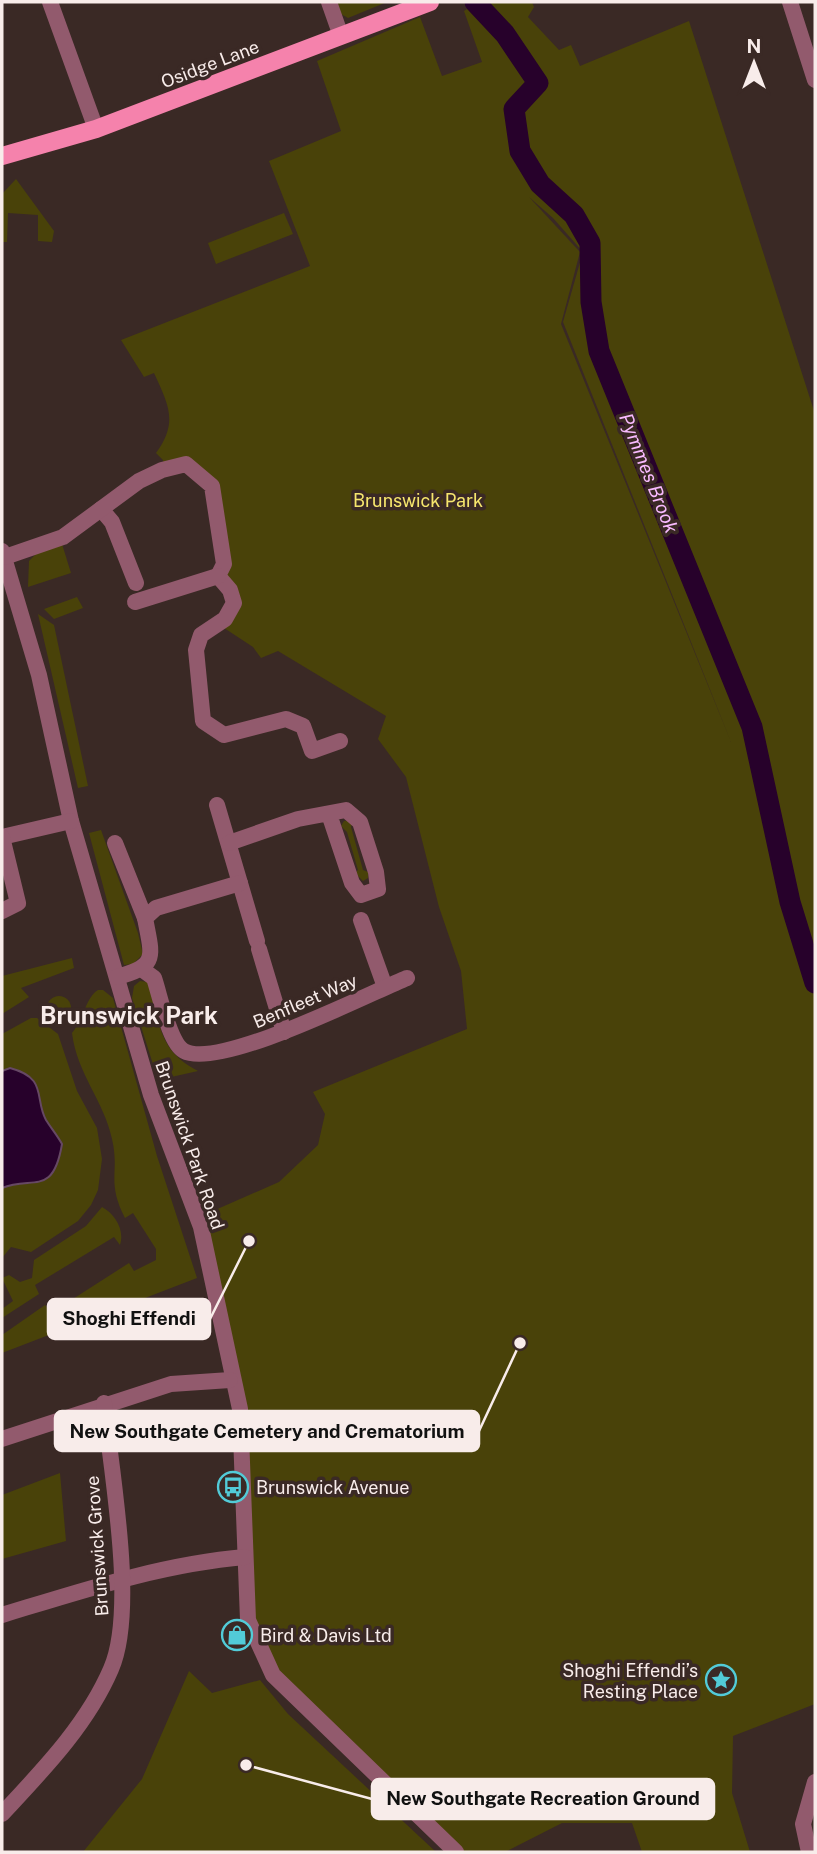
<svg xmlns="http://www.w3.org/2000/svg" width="817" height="1854" font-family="'Public Sans',sans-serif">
<rect width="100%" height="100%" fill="#3a2925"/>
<!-- green -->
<g fill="#494209" fill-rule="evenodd">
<path d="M 336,2 L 387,2 L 348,18 L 341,14 Z"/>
<path d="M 478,2 L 532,2 L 534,7 L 528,17 L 559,50 L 571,45 L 580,66 L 689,21 L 815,414 L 815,1704 L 733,1736 L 732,1793 L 750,1852 L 642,1852 L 632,1823 L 562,1823 L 505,1852 L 453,1852 L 275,1677 L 248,1620 L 240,1409 L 197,1218 L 279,1182 L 318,1145 L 325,1114 L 313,1092 L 467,1029 L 461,971 L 439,907 L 406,777 L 378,739 L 386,716 L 278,651 L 261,658 L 253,647 L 218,624 L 226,618 L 229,589 L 216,502 L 191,466 L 164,470 L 163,460 L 156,453 C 179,422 168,404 154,373 L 144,377 L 121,340 L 310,266 L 269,161 L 341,131 L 317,61 L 420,17 L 442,76 L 482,62 L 464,11 ZM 529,197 L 553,218 L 583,252 L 563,322 L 731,742 L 561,324 L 580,252 Z"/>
<path d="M 16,179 L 54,231 L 52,242 L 38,241 L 38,215 L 8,213 L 7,242 L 3,242 L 3,193 Z"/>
<path d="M 284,213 L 293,234 L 216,264 L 208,243 Z"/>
<path d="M 62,544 L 71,573 L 28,587 L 29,561 L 39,551 Z"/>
<path d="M 77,597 L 83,608 L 54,619 L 44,609 Z"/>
<path d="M 38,614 L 54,625 L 88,786 L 78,788 Z"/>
<path d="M 353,820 L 351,827 L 363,870 L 368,872 L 368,878 L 363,881 L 355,873 L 358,870 L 347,832 L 341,826 L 344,821 Z"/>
<path d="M 101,830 L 138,933 L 143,954 L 133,964 L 124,965 L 89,833 Z"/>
<path d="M 72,958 L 74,968 L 21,988 L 29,997 L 2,1014 L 2,976 Z"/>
<path d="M 140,981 L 147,982 L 150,987 C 161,1026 158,1050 198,1071 L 158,1080 L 132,998 L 134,986 Z"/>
<path d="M 98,990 L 103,990 L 113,998 L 157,1156 L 197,1278 L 2,1353 L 2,1335 L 45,1305 L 51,1313 L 129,1263 L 134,1271 L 156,1260 L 156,1249 L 133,1213 L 125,1218 C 106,1181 120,1173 112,1139 C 104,1101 77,1074 72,1033 C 83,1020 86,997 98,990 Z"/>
<circle cx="59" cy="1008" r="12"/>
<path d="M 31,1018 L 37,1018 L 58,1034 L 77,1091 L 97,1128 L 102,1159 L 98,1190 L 91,1205 L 78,1221 L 31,1252 L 11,1247 L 2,1258 L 2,1034 Z"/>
<path d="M 102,1207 C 115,1214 125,1230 120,1245 L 114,1237 L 35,1285 L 39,1294 L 2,1318 L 2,1309 L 13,1301 L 2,1278 L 9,1275 L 20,1282 L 32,1278 L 34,1260 L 86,1226 Z"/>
<path d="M 60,1473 L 66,1541 L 2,1559 L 2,1495 Z"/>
<path d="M 189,1671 L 212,1693 L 260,1680 L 288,1714 L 436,1852 L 83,1852 L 142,1779 Z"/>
</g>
<!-- water -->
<path fill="#27012b" stroke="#664864" stroke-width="2" d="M 10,1068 C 48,1078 34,1098 46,1120 C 51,1128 57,1135 62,1144 C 53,1198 32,1175 2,1188 L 2,1071 Z"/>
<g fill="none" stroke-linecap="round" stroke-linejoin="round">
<!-- river -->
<path stroke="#27012b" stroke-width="21" d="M 475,2 L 505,34 L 538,83 L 514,109 L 520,151 L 540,184 L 574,215 L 590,243 L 591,302 L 599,351 L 752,727 L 790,902 L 815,983"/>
<!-- minor -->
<g stroke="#925a6d" stroke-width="16">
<path d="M 50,2 L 96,129"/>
<path d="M 329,2 L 341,36"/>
<path d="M 790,2 L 815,80"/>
<path d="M 101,509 L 112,522 L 136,583"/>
<path d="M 2,551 L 39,675 L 71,821 L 151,1095 L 201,1227 L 240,1409 L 248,1620 L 273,1675 L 456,1852"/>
<path d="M 5,557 L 63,537 L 139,481 L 162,470 L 186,464 L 212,486 L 224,564 L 218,576 L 230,590 L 234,603 L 225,619 L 201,635 L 196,650 L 203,721 L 224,735 L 286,719 L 303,726 L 312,751 L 340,741"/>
<path d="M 135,602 L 218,576"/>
<path d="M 217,805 L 257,941"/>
<path d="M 2,837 L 71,821"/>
<path d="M 115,843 L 145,918"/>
<path d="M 229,843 L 298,819 L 346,810 L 360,822 L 376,872 L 378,889 L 361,895 L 352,883 L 329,814"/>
<path d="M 2,911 L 18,903 L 2,837"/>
<path d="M 361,920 L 385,987"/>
<path d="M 259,949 L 284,1032"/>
<path d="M 143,970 L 154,978 C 160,995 169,1043 184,1051 C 219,1070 368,994 407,978"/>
<path d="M 117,977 C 159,966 152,956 145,918 L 156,908 L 240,883"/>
<path d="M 2,1439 L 171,1384 L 230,1380"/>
<path d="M 2,1615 C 81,1591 162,1564 245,1557"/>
<path d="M 2,1814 C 42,1771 87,1725 111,1669 C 137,1610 111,1471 104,1403"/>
<path d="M 809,1852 L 803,1824 L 815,1782"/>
</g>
<!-- major -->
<path stroke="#f582ac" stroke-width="18" d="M 2,156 L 96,129 L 430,2"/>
</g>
<!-- icons -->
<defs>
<g id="bus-ring" transform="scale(1.575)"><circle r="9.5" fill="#3a2925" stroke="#52cbd8" stroke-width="1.5"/><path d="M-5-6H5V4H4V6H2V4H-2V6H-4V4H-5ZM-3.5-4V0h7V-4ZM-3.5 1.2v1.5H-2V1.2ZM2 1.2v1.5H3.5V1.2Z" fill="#52cbd8"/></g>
<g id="shop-ring" transform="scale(1.575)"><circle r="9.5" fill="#3a2925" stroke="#52cbd8" stroke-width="1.5"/><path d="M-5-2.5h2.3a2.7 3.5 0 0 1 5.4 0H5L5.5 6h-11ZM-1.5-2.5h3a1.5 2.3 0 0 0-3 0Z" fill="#52cbd8"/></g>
<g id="sight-ring" transform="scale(1.575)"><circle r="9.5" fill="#3a2925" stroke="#52cbd8" stroke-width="1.5"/><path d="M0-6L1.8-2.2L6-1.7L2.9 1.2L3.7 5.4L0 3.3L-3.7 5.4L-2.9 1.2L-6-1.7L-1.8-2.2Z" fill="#52cbd8"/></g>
</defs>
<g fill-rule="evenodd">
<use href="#bus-ring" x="233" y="1487"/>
<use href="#shop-ring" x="237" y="1635"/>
<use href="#sight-ring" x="721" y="1680"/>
</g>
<g text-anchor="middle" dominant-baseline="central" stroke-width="7" stroke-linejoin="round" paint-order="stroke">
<!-- street labels -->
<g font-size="18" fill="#f8ecea" stroke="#3a2925">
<text transform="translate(210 64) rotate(-21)">Osidge Lane</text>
<text transform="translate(305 1001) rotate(-23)">Benfleet Way</text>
<text transform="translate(190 1145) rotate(71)">Brunswick Park Road</text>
<text transform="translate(97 1546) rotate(-94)">Brunswick Grove</text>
</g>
<!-- park labels -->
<g font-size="18" fill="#f6e66d" stroke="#3a2925">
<text x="418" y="500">Brunswick Park</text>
</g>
<!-- poi labels -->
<g font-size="18" fill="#f8ecea" stroke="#3a2925" text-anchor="start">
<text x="256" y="1487">Brunswick Avenue</text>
<text x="260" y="1635">Bird &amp; Davis Ltd</text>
<text x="698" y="1670" text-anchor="end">Shoghi Effendi’s<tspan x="698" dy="21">Resting Place</tspan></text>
</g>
<!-- water labels -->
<g font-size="19" font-style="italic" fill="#f8bafe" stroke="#3a2925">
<text transform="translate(649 473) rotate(68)">Pymmes Brook</text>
</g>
<!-- district labels -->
<g font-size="24" font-weight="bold" fill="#f8ecea" stroke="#3a2925">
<text x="129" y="1015">Brunswick Park</text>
</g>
</g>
<!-- callouts -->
<path fill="none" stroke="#f8ecea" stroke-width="2.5" d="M249 1241L210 1319M520 1343L479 1431M246 1765L372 1799"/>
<g fill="#f8ecea" stroke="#3a2925" stroke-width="2.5">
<circle cx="249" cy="1241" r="7"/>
<circle cx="520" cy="1343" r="7"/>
<circle cx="246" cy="1765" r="7"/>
</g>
<g fill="#f8ecea" stroke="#f8ecea" stroke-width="2.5">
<rect x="48" y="1299" width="162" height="40" rx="7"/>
<rect x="55" y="1411" width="424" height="40" rx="7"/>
<rect x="372" y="1779" width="342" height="40" rx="7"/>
</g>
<g font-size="19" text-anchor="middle" font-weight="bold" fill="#111">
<text x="129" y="1325">Shoghi Effendi</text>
<text x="267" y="1438">New Southgate Cemetery and Crematorium</text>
<text x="543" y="1805">New Southgate Recreation Ground</text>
</g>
<!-- border -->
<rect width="817" height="1854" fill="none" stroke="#f8ecea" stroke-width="7"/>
<!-- north arrow -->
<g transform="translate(754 63)" stroke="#3a2925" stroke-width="5" paint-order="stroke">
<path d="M0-5L12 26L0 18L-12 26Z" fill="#f8ecea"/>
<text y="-10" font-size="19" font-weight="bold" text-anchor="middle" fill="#f8ecea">N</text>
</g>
</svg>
